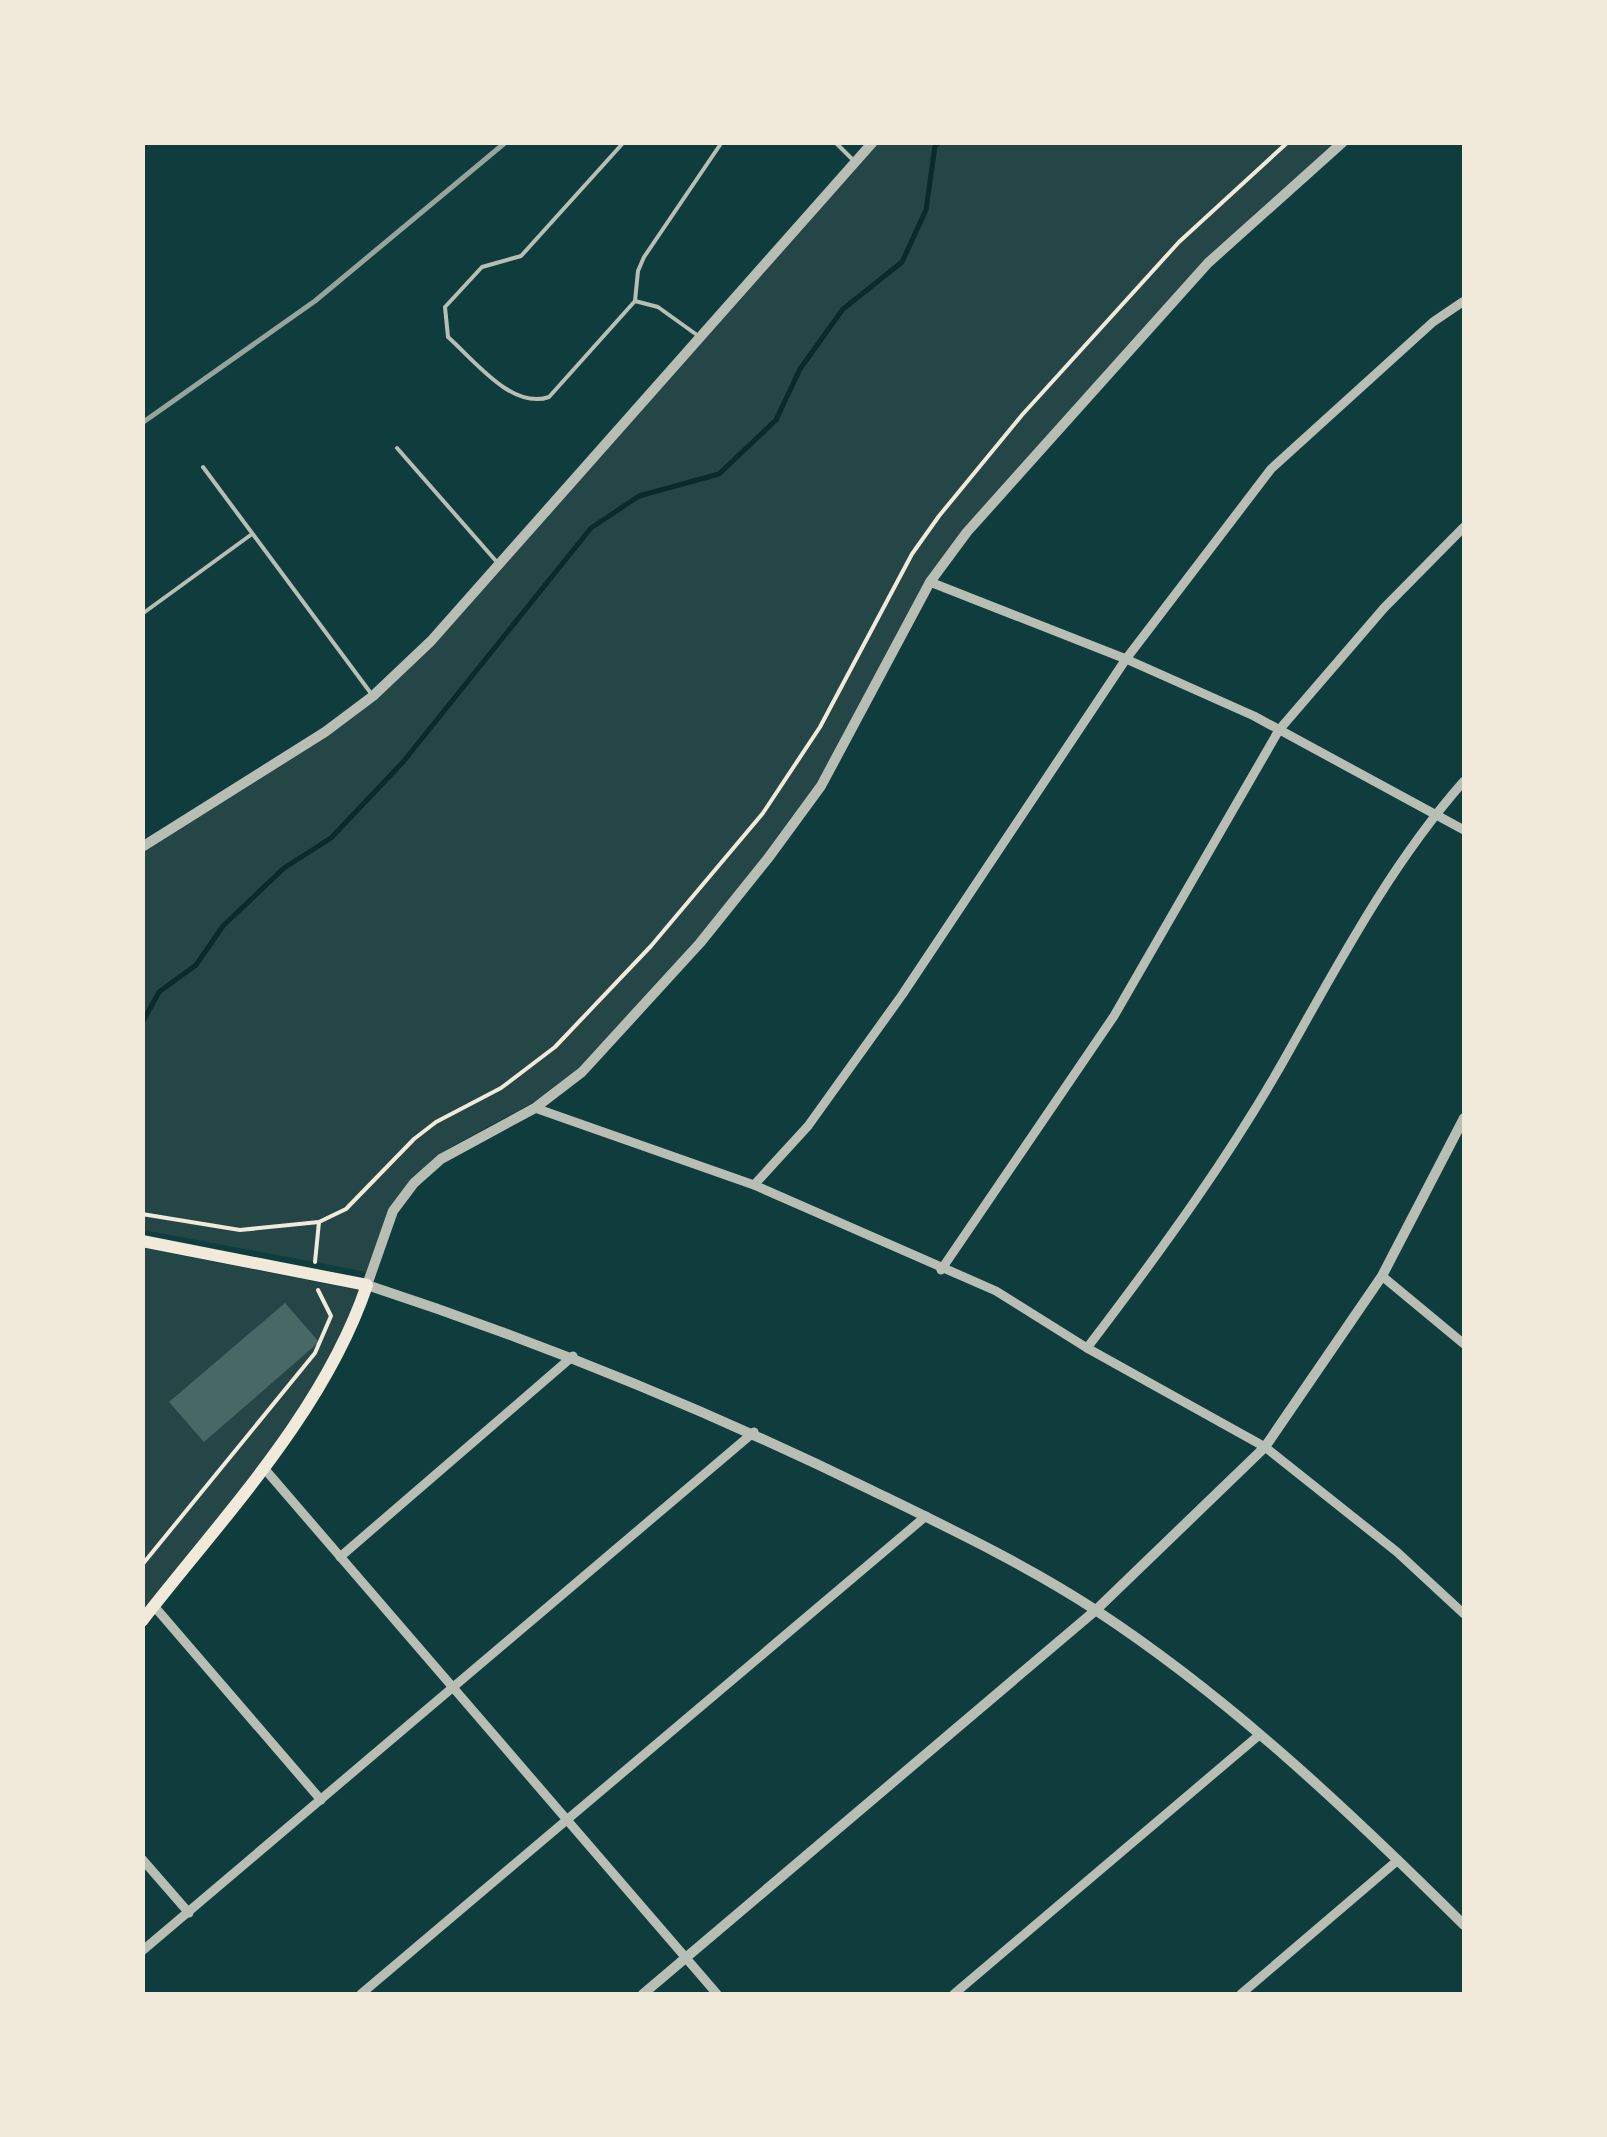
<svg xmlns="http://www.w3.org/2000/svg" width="1607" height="2137" font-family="Figtree,sans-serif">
<rect width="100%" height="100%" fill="#0f3d3e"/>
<!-- green -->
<g fill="#244646">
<path d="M 870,143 L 1335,143 L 1214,253 L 932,577 L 826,775 L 706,933 L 588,1062 L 541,1098 L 447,1149 L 419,1173 L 398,1200 L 368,1272 L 143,1230 L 143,841 L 331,722 L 379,686 L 437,630 Z"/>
<path d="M 143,1248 L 363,1291 L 325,1371 L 259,1466 L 143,1615 Z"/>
</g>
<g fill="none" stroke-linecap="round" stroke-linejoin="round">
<!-- stream -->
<path stroke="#0a2a2b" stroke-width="5" d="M 142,1023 L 159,992 L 196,965 L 223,926 L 284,868 L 331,838 L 403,762 L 591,528 L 639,496 L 719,474 L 776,420 L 800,369 L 843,309 L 902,262 L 926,210 L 935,146 L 940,142"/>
</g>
<!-- building -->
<path fill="#486865" d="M 285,1303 L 319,1342 L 204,1442 L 169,1402 Z"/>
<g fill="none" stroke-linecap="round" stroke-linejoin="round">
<!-- path -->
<g stroke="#f1e9da" stroke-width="4">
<path d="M 142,1214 L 240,1230 L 319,1222 L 346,1209 L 414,1139 L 436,1122 L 501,1088 L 555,1047 L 651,946 L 763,813 L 820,727 L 912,554 L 939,516 L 1022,415 L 1179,242 L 1288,142"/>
<path d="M 315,1262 L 319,1222"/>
<path d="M 142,1565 L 315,1353 L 331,1316 L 318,1290"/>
</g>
<!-- service -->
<g stroke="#b8beb3" stroke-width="4">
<path d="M 624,142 L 521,256 L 482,267 L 445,307 L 448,337 C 474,360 512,410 549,397 L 635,301 L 658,307 L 697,335"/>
<path d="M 835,142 L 852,159"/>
<path d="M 635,301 L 638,271 L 644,257 L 722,142"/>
<path d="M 397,448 L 496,561"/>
<path d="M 203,467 L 370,692"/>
<path d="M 142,614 L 252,534"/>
</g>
<!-- minor -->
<g stroke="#b8beb3" stroke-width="9">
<path d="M 930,582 L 1126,659 L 1254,716 L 1464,830"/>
<path d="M 535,1108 L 754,1185 L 996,1291 L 1087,1348 L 1265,1447 L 1397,1552 L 1464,1614"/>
<path d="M 754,1185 L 808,1126 L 902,995 L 1126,659 L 1271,469 L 1433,322 L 1464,301"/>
<path d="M 941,1270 L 1114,1016 L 1279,730 L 1384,608 L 1464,527"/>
<path d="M 1382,1276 L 1464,1344"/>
<path d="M 1087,1348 C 1161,1251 1234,1151 1293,1044 C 1344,953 1395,859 1464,781"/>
<path d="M 263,1467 L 717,1994"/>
<path d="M 340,1557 L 573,1356"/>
<path d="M 154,1606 L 321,1800"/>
<path d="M 142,1859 L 189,1913"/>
<path d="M 142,1951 L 754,1432"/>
<path d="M 361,1994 L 926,1516"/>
<path d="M 954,1994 L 1258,1736"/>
<path d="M 1241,1994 L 1398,1860"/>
</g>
<!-- tertiary -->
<g stroke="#b8beb3" stroke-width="10">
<path d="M 1343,142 L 1208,263 L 967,532 L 930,582 L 821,786 L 769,857 L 700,943 L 582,1072 L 535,1108 L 441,1159 L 414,1183 L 393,1211 L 367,1285 C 541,1342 707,1410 871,1490 C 947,1527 1027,1565 1097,1611 C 1231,1699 1351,1813 1464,1925"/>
<path d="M 142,847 L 325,732 L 373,696 L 431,641 L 873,142"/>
<path d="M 643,1994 L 1096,1610 L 1265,1447 L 1382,1276 L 1464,1118"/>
</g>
<!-- secondary -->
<path stroke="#f1e9da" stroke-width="12" d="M 142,1241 L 367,1285 C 324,1412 223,1517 142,1621"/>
<!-- rail -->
<path stroke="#97a49c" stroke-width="5" d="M 142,423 L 315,301 L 506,142"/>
</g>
<!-- border -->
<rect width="1607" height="2137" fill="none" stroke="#f1e9da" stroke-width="290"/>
</svg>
